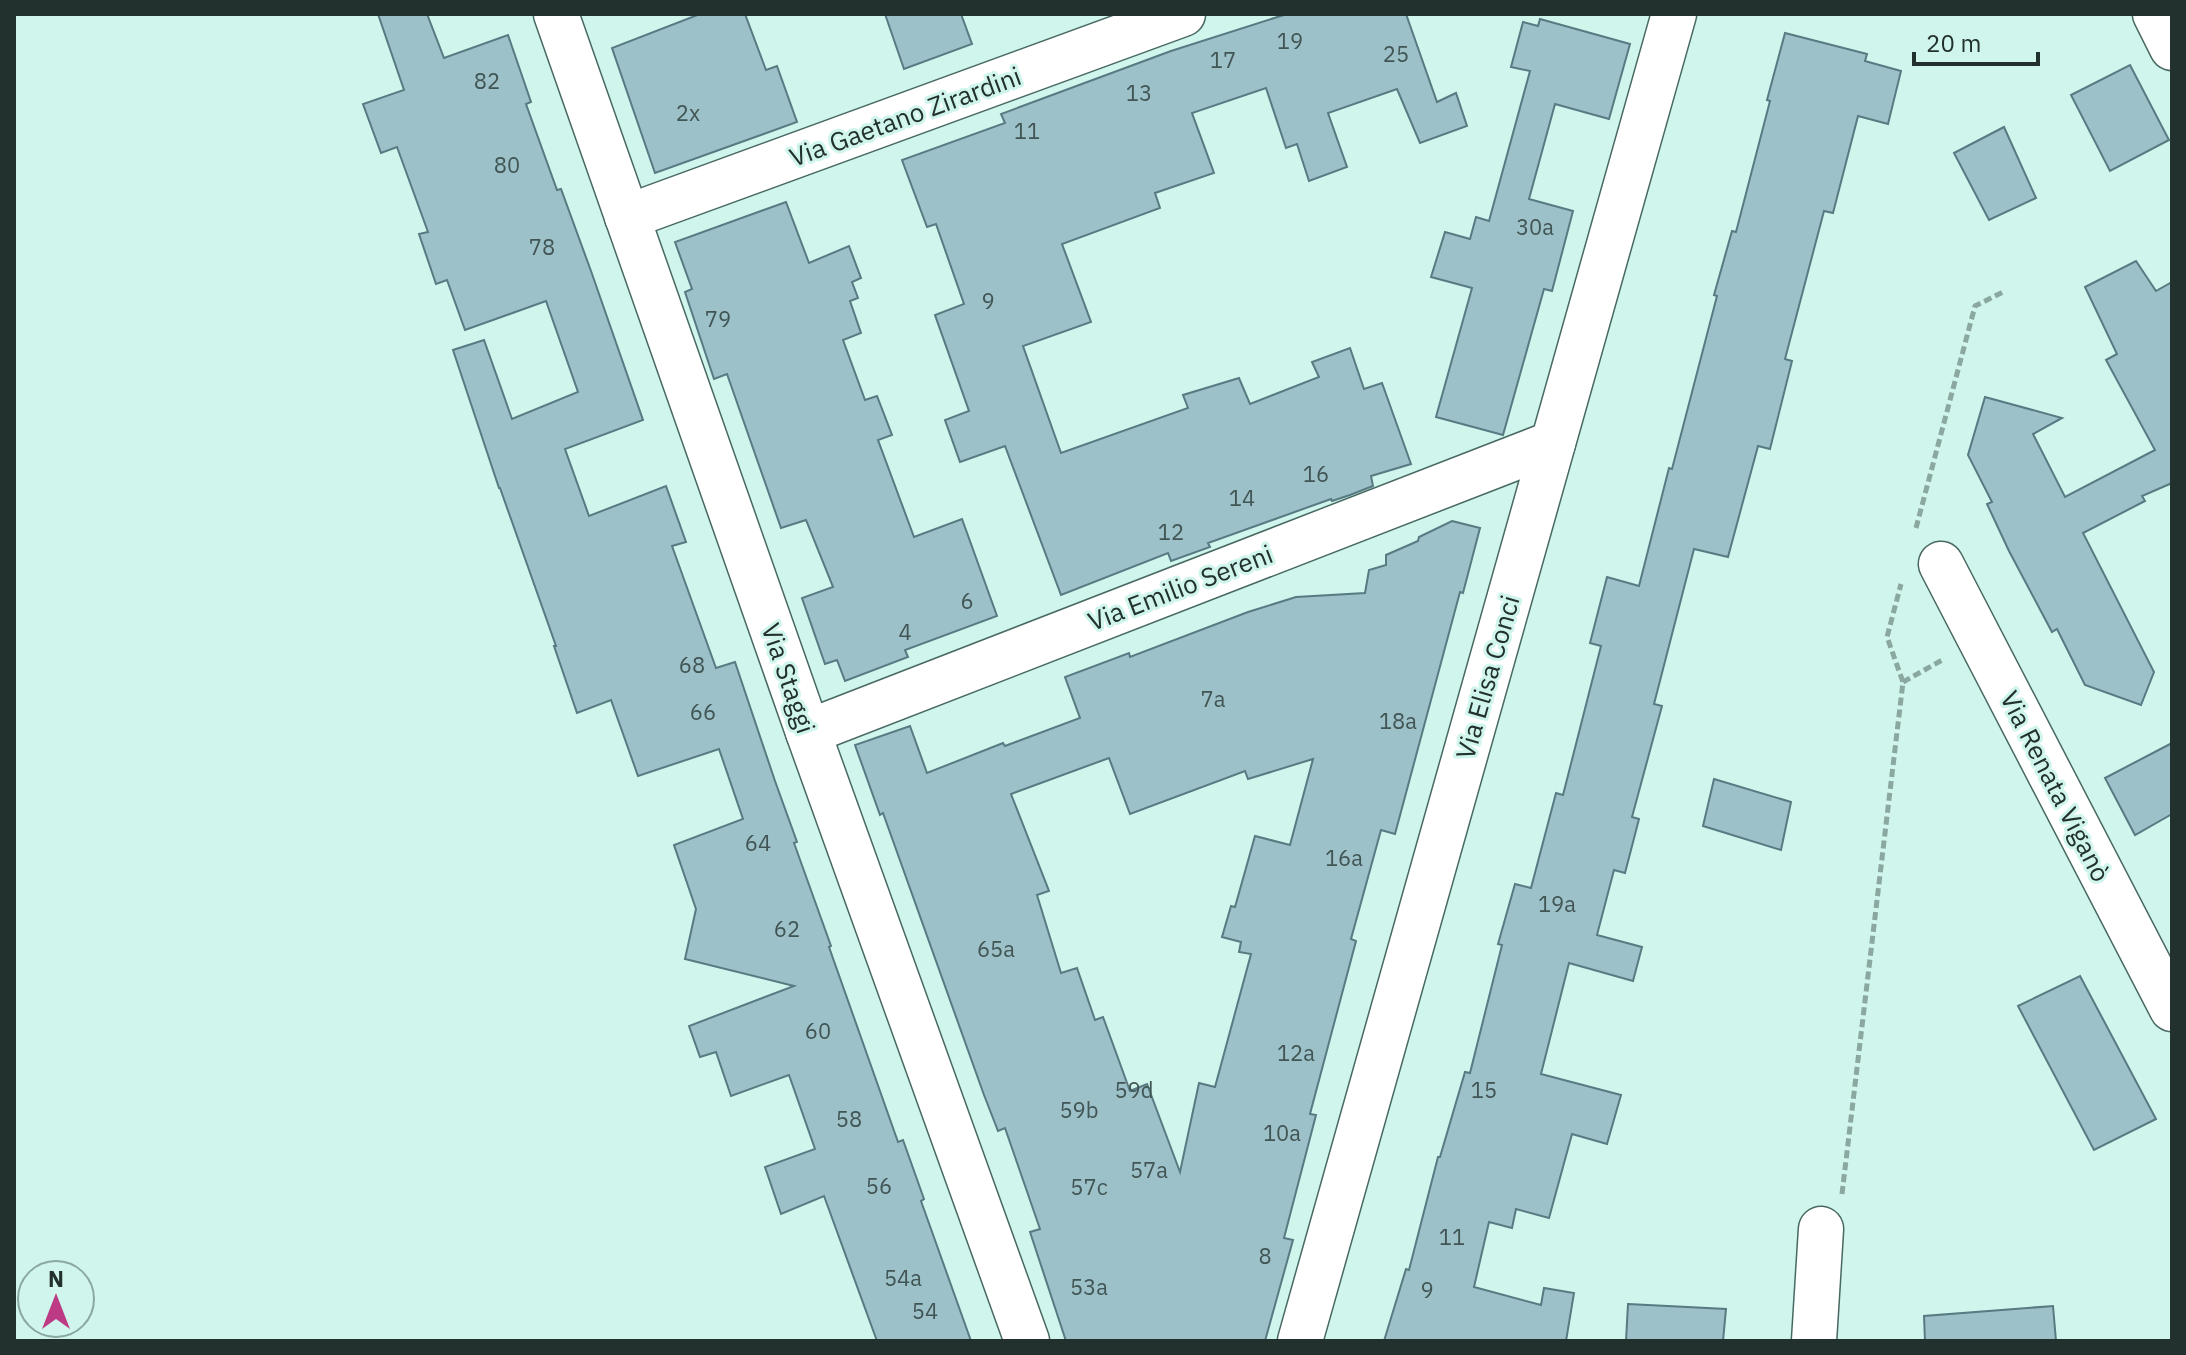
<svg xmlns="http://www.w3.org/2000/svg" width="2186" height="1355" font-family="'IBM Plex Sans',sans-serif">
<rect width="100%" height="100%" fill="#d0f5ec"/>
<!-- building -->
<g fill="#9dc1c9" stroke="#587a82" stroke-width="2" fill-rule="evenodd">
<path d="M 378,14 L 427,14 L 444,58 L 508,35 L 531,102 L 526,104 L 557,190 L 561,189 L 591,271 L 643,420 L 565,449 L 589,516 L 666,486 L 686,542 L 672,546 L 716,668 L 735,662 L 775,781 L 797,842 L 794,843 L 831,946 L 829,947 L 898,1142 L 903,1140 L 924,1199 L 921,1201 L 971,1341 L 877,1341 L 824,1196 L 781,1214 L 765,1167 L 815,1149 L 789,1075 L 731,1096 L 716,1052 L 700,1057 L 689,1026 L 794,986 L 685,959 L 696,909 L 674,845 L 743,819 L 719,749 L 638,776 L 611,700 L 577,713 L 554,646 L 556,646 L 500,488 L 499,488 L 453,350 L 484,340 L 512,419 L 578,392 L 546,301 L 465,330 L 447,280 L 436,284 L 419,234 L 428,232 L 397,147 L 381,153 L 363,104 L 404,90 Z"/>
<path d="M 700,14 L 745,14 L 766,70 L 777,66 L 797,122 L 655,173 L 612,48 Z"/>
<path d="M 885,14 L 961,14 L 972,44 L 904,69 Z"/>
<path d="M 1287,14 L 1406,14 L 1437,102 L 1456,93 L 1467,126 L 1420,143 L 1397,89 L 1328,113 L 1347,167 L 1309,181 L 1297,144 L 1286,148 L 1266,88 L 1192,113 L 1214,173 L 1155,193 L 1160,208 L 1062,244 L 1091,322 L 1023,346 L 1061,453 L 1188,408 L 1183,395 L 1239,378 L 1250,404 L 1319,377 L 1312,362 L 1350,348 L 1364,389 L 1382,383 L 1411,464 L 1371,476 L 1373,486 L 1350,495 L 1332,501 L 1331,499 L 1208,543 L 1210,547 L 1171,561 L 1168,553 L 1061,595 L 1005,446 L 960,462 L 945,420 L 969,411 L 935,315 L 964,304 L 936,224 L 927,227 L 902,160 L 1005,123 L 1001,114 L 1171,51 Z"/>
<path d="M 1540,19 L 1630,44 L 1609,119 L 1555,104 L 1529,199 L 1573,211 L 1552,291 L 1544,289 L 1503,435 L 1436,417 L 1472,288 L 1431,277 L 1445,232 L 1470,239 L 1476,217 L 1489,221 L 1530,71 L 1511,67 L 1523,22 L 1538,26 Z"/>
<path d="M 1785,33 L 1867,54 L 1865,61 L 1901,71 L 1888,124 L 1858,116 L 1833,213 L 1824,211 L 1785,359 L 1792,361 L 1770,449 L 1758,446 L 1728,557 L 1694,549 L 1654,704 L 1662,706 L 1632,817 L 1639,819 L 1625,873 L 1614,870 L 1597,935 L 1642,947 L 1633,981 L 1569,963 L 1541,1074 L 1621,1095 L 1607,1144 L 1572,1134 L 1549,1218 L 1516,1209 L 1512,1228 L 1489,1222 L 1474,1287 L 1541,1305 L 1544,1288 L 1574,1293 L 1566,1341 L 1384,1341 L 1406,1269 L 1409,1270 L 1438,1157 L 1440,1157 L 1465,1072 L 1470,1073 L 1502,945 L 1498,944 L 1515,884 L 1531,888 L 1556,793 L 1563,795 L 1601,646 L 1590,643 L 1607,577 L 1639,586 L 1669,468 L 1672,469 L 1717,296 L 1714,295 L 1732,231 L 1736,232 L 1770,101 L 1767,100 Z"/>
<path d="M 2130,65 L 2169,140 L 2110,171 L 2071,95 Z"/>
<path d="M 2004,127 L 2036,198 L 1989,220 L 1954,153 Z"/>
<path d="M 786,202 L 809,263 L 849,246 L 861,278 L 852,282 L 858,298 L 850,301 L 861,333 L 843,340 L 865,400 L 877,396 L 892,435 L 878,440 L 914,537 L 962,519 L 997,616 L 905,650 L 908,657 L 845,681 L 837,660 L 825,664 L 802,598 L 833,587 L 806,520 L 781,528 L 727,374 L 714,379 L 685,292 L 692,289 L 675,242 Z"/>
<path d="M 2136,261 L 2156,291 L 2172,282 L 2172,483 L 2142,496 L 2145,501 L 2083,533 L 2154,672 L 2141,705 L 2085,685 L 2057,629 L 2052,632 L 2009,551 L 1987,504 L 1992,502 L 1968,455 L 1985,397 L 2062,418 L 2033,434 L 2065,497 L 2155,450 L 2106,360 L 2117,354 L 2085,287 Z"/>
<path d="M 1452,521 L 1480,528 L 1463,593 L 1460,592 L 1395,834 L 1381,830 L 1351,939 L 1356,941 L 1310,1114 L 1316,1115 L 1284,1238 L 1293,1240 L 1265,1341 L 1066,1341 L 1030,1232 L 1040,1229 L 1005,1128 L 998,1131 L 984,1095 L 883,813 L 880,815 L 855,745 L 910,726 L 927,773 L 1003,743 L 1005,746 L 1080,718 L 1065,677 L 1129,653 L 1130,657 L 1248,612 L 1296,597 L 1365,593 L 1369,570 L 1386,565 L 1386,555 L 1418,541 L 1419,537 ZM 1109,758 L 1130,814 L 1245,771 L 1248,779 L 1313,759 L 1290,845 L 1255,836 L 1235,907 L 1231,906 L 1222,937 L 1241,942 L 1239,952 L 1251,954 L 1215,1087 L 1199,1083 L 1180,1172 L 1147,1084 L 1130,1091 L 1103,1017 L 1095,1020 L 1077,968 L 1061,973 L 1037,895 L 1049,891 L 1011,794 Z"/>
<path d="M 2172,743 L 2172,814 L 2135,835 L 2105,778 Z"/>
<path d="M 1714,779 L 1791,802 L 1781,850 L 1703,826 Z"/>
<path d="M 2080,976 L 2156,1119 L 2094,1150 L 2018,1006 Z"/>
<path d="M 1628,1304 L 1726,1309 L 1723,1341 L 1626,1341 Z"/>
<path d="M 2053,1306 L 2056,1341 L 1925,1341 L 1924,1316 Z"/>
</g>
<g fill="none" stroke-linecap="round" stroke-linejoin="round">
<!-- minor casing -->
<g stroke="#486962" stroke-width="47">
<g id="minor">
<path d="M 556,14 L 808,732 L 1027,1341"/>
<path d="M 2155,14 L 2172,48"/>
<path d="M 627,217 L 1183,14"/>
<path d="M 1941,564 L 2172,1009"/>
<path d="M 808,732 L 1553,443"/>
<path d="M 1300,1341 L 1674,14"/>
<path d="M 1814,1341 L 1821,1229"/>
</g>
</g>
<!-- path -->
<g stroke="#8aa7a0" stroke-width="5" stroke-dasharray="8 4" stroke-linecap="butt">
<path d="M 1916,528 L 1975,306 L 2003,292"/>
<path d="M 1903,682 L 1944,659"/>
<path d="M 1842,1194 L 1903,682 L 1887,637 L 1901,584"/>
</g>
<!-- minor -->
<use href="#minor" stroke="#fff" stroke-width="44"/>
</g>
<g text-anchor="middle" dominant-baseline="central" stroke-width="6" stroke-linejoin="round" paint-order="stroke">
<!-- number labels -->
<g font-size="22" fill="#415554">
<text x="1290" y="40">19</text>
<text x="1396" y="53">25</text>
<text x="1223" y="59">17</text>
<text x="487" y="80">82</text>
<text x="1139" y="92">13</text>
<text x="688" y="112">2x</text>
<text x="1027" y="130">11</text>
<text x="507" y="164">80</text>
<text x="1535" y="226">30a</text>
<text x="542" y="246">78</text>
<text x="988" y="300">9</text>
<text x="718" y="318">79</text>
<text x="1316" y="473">16</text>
<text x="1242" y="497">14</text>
<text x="1171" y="531">12</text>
<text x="967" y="600">6</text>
<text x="905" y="631">4</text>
<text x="692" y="664">68</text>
<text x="1213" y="698">7a</text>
<text x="703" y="711">66</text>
<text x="1398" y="720">18a</text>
<text x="758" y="842">64</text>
<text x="1344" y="857">16a</text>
<text x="1557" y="903">19a</text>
<text x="787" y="928">62</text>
<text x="996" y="948">65a</text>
<text x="818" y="1030">60</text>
<text x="1296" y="1052">12a</text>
<text x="1134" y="1089">59d</text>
<text x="1484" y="1089">15</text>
<text x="1079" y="1109">59b</text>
<text x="849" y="1118">58</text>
<text x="1282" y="1132">10a</text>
<text x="1149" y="1169">57a</text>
<text x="879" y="1185">56</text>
<text x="1089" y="1186">57c</text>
<text x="1452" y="1236">11</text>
<text x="1265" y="1255">8</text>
<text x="903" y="1277">54a</text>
<text x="1089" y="1286">53a</text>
<text x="1427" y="1289">9</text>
<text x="925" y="1310">54</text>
</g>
<!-- street labels -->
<g font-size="26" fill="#22312d" stroke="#d0f5ec">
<text transform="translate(905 116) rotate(-20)">Via Gaetano Zirardini</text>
<text transform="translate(1180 587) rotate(-21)">Via Emilio Sereni</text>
<text transform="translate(1487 677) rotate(-74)">Via Elisa Conci</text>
<text transform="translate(789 678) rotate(71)">Via Staggi</text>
<text transform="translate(2056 786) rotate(63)">Via Renata Viganò</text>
</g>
</g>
<!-- border -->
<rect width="2186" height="1355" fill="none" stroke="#22312d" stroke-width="32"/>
<!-- north arrow -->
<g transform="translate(56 1299)"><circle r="38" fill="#d0f5ec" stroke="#8aa7a0" stroke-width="2"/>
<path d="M0-6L14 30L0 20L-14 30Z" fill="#bc3b84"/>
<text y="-12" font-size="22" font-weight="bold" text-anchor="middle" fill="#22312d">N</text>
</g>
<!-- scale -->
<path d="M1914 52v12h124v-12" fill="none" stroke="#22312d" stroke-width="4"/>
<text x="1926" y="52" font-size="24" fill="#22312d" stroke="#d0f5ec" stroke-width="6" paint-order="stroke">20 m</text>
</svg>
